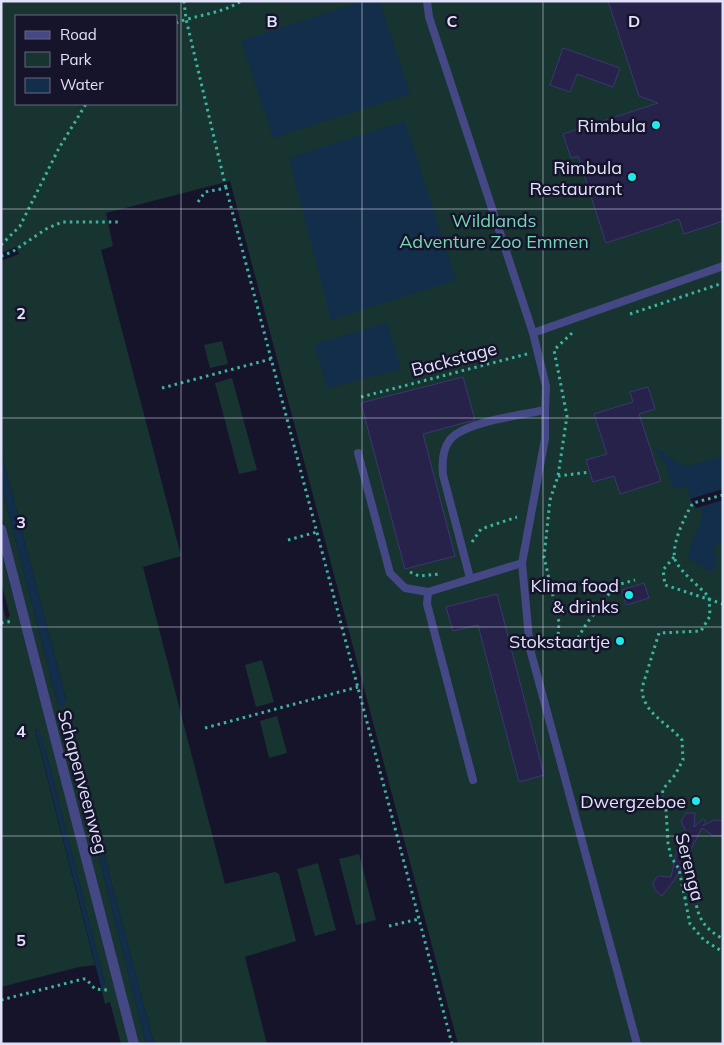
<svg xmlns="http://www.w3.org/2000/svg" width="724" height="1045" font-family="Mulish,sans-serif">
<rect width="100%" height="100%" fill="#16142b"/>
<!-- green -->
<g fill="#183430" fill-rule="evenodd">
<path d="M 1,1 L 723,1 L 723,1044 L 458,1044 L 230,181 L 106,213 L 113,246 L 101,250 L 181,556 L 143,567 L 225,884 L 275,872 L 279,874 L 296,941 L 245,957 L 267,1044 L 154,1044 L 69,722 L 65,722 L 146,1044 L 139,1044 L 1,514 L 1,484 L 58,705 L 66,699 L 1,452 L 1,261 L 19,254 L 16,247 L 1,253 ZM 16,16 L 176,16 L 176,104 L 16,104 Z"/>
<path d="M 222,341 L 228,364 L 210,368 L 204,345 Z"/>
<path d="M 232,378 L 257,470 L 239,474 L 215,383 Z"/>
<path d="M 1,550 L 130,1044 L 121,1044 L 110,1002 L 105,1004 L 101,987 L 105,984 L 46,752 L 37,729 L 35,730 L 95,965 L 79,967 L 1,987 L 1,599 L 6,619 L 10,616 L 1,582 Z"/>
<path d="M 262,660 L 274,702 L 256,707 L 245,665 Z"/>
<path d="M 277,716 L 287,753 L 269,758 L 260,721 Z"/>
<path d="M 359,854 L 376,920 L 356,925 L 339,859 Z"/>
<path d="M 318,863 L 336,930 L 315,936 L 297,869 Z"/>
</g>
<!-- water -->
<g fill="#132e4a">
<path d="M 363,1 L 380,1 L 410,94 L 273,138 L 241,41 Z"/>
<path d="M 405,121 L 456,280 L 331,320 L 289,158 Z"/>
<path d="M 387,323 L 401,369 L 327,388 L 314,344 Z"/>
<path d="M 658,449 L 681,465 L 688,466 L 723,456 L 723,542 L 714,547 L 717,564 L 714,570 L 708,571 L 688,558 C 690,539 703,529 702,510 L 696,508 L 690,499 L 687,486 L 676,489 L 671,483 L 666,465 L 655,450 Z"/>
<path d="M 1,452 L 66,699 L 63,707 L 58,705 L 1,484 Z"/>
<path d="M 65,722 L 69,722 L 154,1044 L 146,1044 Z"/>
<path d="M 35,729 L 39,730 L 46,752 L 105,984 L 104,987 L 101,987 Z"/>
</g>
<!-- pier -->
<path fill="#16142b" d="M 723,489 L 723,500 L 696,508 L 690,499 Z"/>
<!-- building -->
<g fill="#26224a" stroke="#3c3674">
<path d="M 608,1 L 723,1 L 723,221 L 684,234 L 679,219 L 606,243 L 578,156 L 571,158 L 563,134 L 658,103 L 639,96 Z"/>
<path d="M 563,48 L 620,68 L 613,87 L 577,74 L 570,92 L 550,85 Z"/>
<path d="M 463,377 L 475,420 L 423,434 L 455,556 L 405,569 L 361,403 Z"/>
<path d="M 648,387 L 655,409 L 639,414 L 661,481 L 620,494 L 614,476 L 593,482 L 586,460 L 607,454 L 594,414 L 633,402 L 630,392 Z"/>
<path d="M 644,583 L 649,598 L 626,605 L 622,590 Z"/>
<path d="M 497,594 L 544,775 L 519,782 L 478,625 L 453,631 L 446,607 Z"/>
<path d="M 686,813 L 695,813 L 694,827 L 703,819 L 706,821 L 703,826 L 714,820 L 723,821 L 723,835 L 714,836 L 702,828 L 675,879 L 662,896 L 655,890 L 653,883 L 658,876 L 671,877 L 678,845 L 687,834 L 681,821 Z"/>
</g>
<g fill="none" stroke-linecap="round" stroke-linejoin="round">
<!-- path -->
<g stroke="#3db4a0" stroke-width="3" stroke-dasharray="2.5 4" stroke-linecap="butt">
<path d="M 184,1 L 186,19 L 226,188"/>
<path d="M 176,23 C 196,15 224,13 241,1"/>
<path d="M 198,202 L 205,192 L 226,188 L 452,1044"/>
<path d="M 1,245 L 20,226 L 59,148 L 86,104"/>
<path d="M 1,256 L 12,252 L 46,229 L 62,222 L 119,222"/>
<path d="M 630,314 L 723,283"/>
<path d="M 572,333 L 554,350 L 567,416 L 558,476 L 550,500 L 544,557 L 559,622 L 558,638 L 562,648 L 569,650 C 578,640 582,629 590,619 C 599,608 607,599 613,586 L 635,580"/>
<path d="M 162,388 L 271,359"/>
<path d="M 361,397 L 527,354"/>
<path d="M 558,476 L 590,472"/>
<path d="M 723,495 L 693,503 C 685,515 669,549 676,562 C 684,575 699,586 709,597 L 710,616 L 701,631 L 659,633 L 642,688 C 642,713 668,723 682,740 L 683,760 L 675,775 L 663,789 L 662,797 L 666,809 L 668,843 L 671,857 L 679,869 L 690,924 L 704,940 L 723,952"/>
<path d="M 288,540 L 317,532"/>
<path d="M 472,542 L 481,529 L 517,517"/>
<path d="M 674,557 L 663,570 L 665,585 L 723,604"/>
<path d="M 410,572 L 419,576 L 440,574"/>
<path d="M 1,623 L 13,621"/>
<path d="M 205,728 L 358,687"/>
<path d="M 684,898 L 695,897 C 698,919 704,928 723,939"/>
<path d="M 389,926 L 419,919"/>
<path d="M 1,1000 L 83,979 L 86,979 L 95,989 L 107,990"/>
</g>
<!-- lane -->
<g stroke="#444885" stroke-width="8">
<path d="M 427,1 L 429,17 L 533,333"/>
<path d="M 358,453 L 390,573 L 405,588 L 428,592"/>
<path d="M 522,563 L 530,649 L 637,1044"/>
<path d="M 470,578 L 443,475 C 442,464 442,451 449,441 C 461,422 523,415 545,410 L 546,386 L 533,333 L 723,266"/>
<path d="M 473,780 L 427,604 L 428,592 L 522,563 L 545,439 L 545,410"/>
</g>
<!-- street -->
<path stroke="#444885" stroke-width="10" d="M 1,529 L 134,1044"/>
</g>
<!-- grid -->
<path fill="none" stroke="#e1e1fc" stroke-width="1" stroke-opacity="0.55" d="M 181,1 L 181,1044M 362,1 L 362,1044M 543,1 L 543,1044M 1,209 L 723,209M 1,418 L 723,418M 1,627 L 723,627M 1,836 L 723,836"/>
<!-- markers -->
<g fill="#1feae8" stroke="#16142b" stroke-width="2">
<circle cx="656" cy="125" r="5"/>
<circle cx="632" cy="177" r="5"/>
<circle cx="629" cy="595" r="5"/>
<circle cx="620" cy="641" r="5"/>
<circle cx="696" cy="801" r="5"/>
</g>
<g text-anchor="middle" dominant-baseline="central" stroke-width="5" stroke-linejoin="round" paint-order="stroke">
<!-- poi labels -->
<g font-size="18" fill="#e1e1fc" stroke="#16142b" text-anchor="end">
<text x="646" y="125">Rimbula</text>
<text x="622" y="167">Rimbula<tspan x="622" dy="21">Restaurant</tspan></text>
<text x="619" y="585">Klima food<tspan x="619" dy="21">&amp; drinks</tspan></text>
<text x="610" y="641">Stokstaartje</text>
<text x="686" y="801">Dwergzeboe</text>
</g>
<!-- park labels -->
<g font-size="18" fill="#72d7b3" stroke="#16142b">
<text x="494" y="220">Wildlands<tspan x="494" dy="21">Adventure Zoo Emmen</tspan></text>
</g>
<!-- street labels -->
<g font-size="18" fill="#e1e1fc" stroke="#16142b">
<text transform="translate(454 359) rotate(-15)">Backstage</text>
<text transform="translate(83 782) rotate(75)">Schapenveenweg</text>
<text transform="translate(690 867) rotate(76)">Serenga</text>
</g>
</g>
<g font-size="16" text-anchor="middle" font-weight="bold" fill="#e1e1fc" stroke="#16142b" stroke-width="5" stroke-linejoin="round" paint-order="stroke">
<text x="272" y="27">B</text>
<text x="452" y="27">C</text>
<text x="634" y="27">D</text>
<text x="21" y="319">2</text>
<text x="21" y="528">3</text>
<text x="21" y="737">4</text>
<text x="21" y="946">5</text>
</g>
<!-- border -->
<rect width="724" height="1045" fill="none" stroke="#e1e1fc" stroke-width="5"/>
<!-- legend -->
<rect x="15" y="15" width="162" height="90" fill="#16142b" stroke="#67667f"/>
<rect x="25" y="31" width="25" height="8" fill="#444885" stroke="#67667f"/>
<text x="60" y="40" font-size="15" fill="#e1e1fc">Road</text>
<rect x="25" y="52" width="25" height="15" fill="#183430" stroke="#67667f"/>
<text x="60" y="65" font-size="15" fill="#e1e1fc">Park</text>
<rect x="25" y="78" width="25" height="15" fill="#132e4a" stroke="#67667f"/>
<text x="60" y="90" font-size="15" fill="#e1e1fc">Water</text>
</svg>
